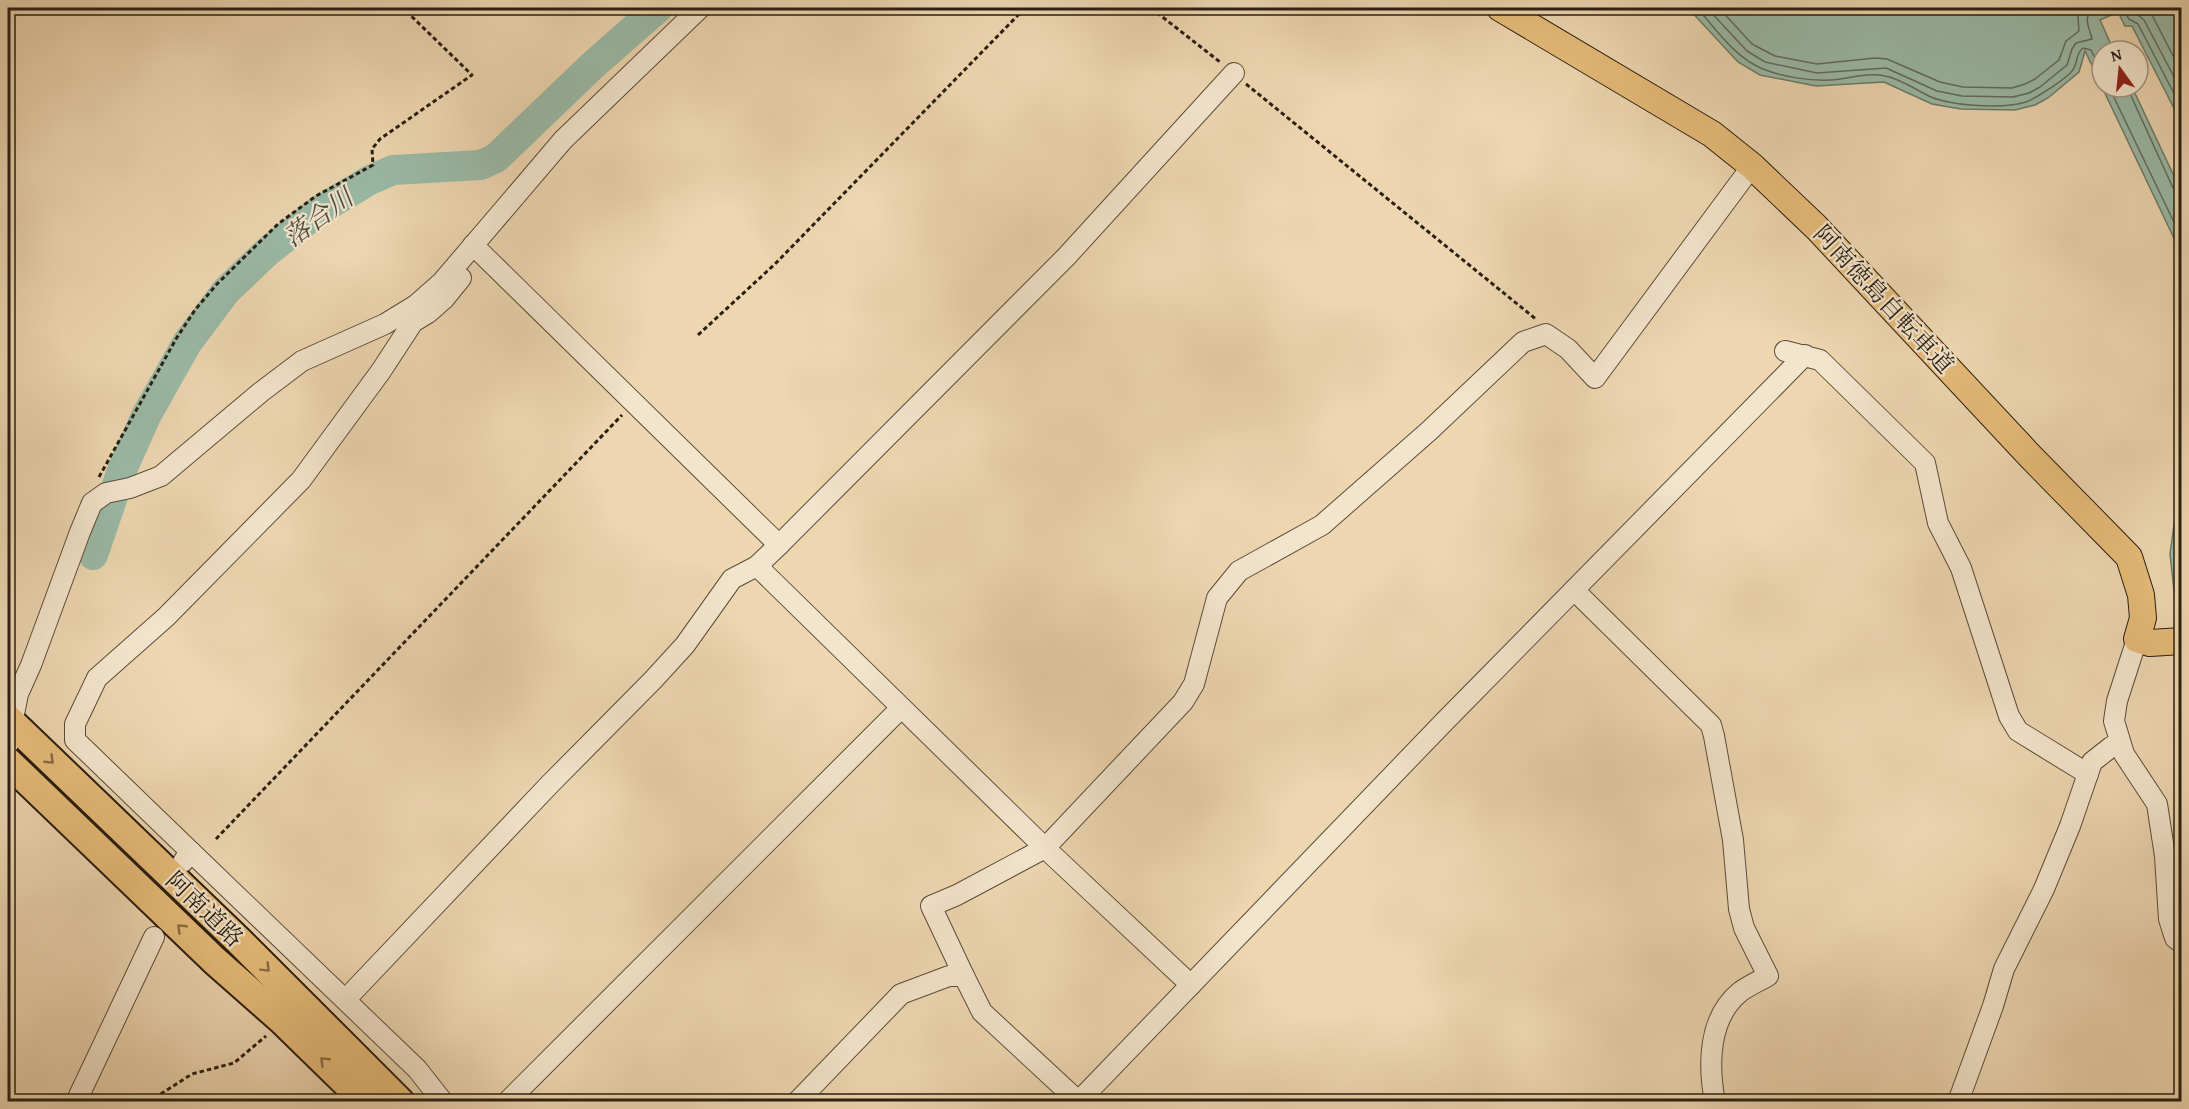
<svg xmlns="http://www.w3.org/2000/svg" width="2189" height="1109" font-family="'Gentium Book Plus','Noto Serif JP',serif">
<rect width="100%" height="100%" fill="#edd6b0"/>
<filter id="stains"><feTurbulence type="fractalNoise" baseFrequency=".00333" numOctaves="4"/><feColorMatrix values="0 0 0 0 .2 0 0 0 0 .09 0 0 0 0 .02 0 0 0 .5 -.17"/></filter>
<radialGradient id="worn" r=".72"><stop offset=".6" stop-color="#630" stop-opacity="0"/><stop offset="1" stop-color="#630" stop-opacity=".3"/></radialGradient>
<!-- water -->
<g fill="#9abaa7" stroke="#6d7c6b" stroke-width="1.5">
<path d="M 1688,8 L 2181,8 L 2181,122 L 2132,26 L 2125,26 L 2118,12 L 2100,20 L 2114,51 L 2102,51 L 2102,86 L 2085,51 L 2079,72 L 2048,98 L 2035,105 L 2015,110 L 1961,109 L 1932,104 L 1884,82 L 1816,86 L 1760,75 L 1738,62 Z"/>
<path d="M 2102,87 L 2132,87 L 2181,191 L 2181,253 Z"/>
<path d="M 2181,474 L 2182,617 L 2177,618 L 2170,554 Z"/>
</g>
<g fill="none" stroke-linecap="round" stroke-linejoin="round">
<!-- shore -->
<g stroke="#626c5c" stroke-width="1.5">
<path d="M 1697,8 C 1716,29 1735,58 1763,69 C 1783,77 1809,81 1831,80 C 1848,79 1868,72 1885,76 C 1901,79 1916,90 1931,97 C 1953,106 2003,109 2026,102 C 2036,98 2070,77 2074,68 C 2078,60 2076,53 2083,48 L 2091,50 L 2102,72"/>
<path d="M 1707,8 L 1747,51 L 1765,62 L 1817,73 L 1886,68 L 1937,91 L 1962,96 L 2013,97 L 2029,93 L 2040,87 L 2067,65 L 2072,49 L 2076,43 L 2092,39 C 2089,26 2082,18 2094,8"/>
<path d="M 1719,8 L 1752,44 L 1775,56 L 1817,64 L 1875,58 L 1887,59 L 1940,82 L 1963,87 L 2012,88 L 2025,84 L 2035,79 L 2059,60 L 2066,41 L 2079,31 L 2078,17 L 2081,8"/>
<path d="M 2122,8 L 2129,19 L 2138,24 L 2182,109"/>
<path d="M 2131,8 L 2134,12 L 2144,20 L 2182,92"/>
<path d="M 2144,8 L 2152,15 L 2182,73"/>
<path d="M 2109,87 L 2182,239"/>
<path d="M 2127,87 L 2173,188 L 2182,192"/>
<path d="M 2182,519 L 2176,554 L 2182,606"/>
</g>
<!-- river -->
<path stroke="#9abaa7" stroke-width="30" d="M 93,555 L 122,470 L 146,416 L 187,343 L 226,291 L 267,252 L 320,210 L 370,180 L 393,170 L 481,165 L 496,158 L 593,65 L 658,8"/>
<!-- minor casing -->
<g stroke="#5a4d3a" stroke-width="22">
<g id="minor">
<path d="M 473,245 L 779,545"/>
<path d="M 1785,351 L 1820,360 L 1925,463 L 1938,523 L 1961,568 L 2009,716 L 2018,731 L 2088,774"/>
<path d="M 757,566 L 1045,848 L 1191,985"/>
<path d="M 1574,590 L 1711,725 L 1714,736 L 1733,840 L 1739,909 L 1744,928 L 1768,976 C 1759,981 1748,986 1740,992 C 1708,1018 1708,1065 1715,1102"/>
<path d="M 2137,639 L 2117,701 L 2114,721 L 2124,754 L 2157,804 L 2165,856 L 2169,919 L 2175,938 L 2182,943"/>
<path d="M 8,744 L 18,694 L 31,665 L 80,532 L 92,503 L 106,493 L 130,488 L 161,476 L 261,392 L 302,361 L 385,324 L 416,305 L 442,282 L 563,140 L 700,8"/>
<path d="M 190,851 L 417,1069 L 443,1102"/>
<path d="M 183,862 L 190,851 L 75,740 L 75,724 L 97,678 L 166,617 L 301,480 L 381,371 L 413,322 L 428,313 L 444,299 L 461,278"/>
<path d="M 964,976 L 931,906 L 957,895 L 1045,848 L 1183,702 L 1194,684 L 1217,598 L 1239,571 L 1322,525 L 1429,431 L 1523,342 L 1546,334 L 1568,349 L 1595,378 L 1752,166"/>
<path d="M 346,999 L 550,784 L 653,680 L 685,645 L 732,579 L 757,566 L 779,545 L 1066,257 L 1234,73"/>
<path d="M 76,1102 L 154,937"/>
<path d="M 507,1102 L 901,708"/>
<path d="M 797,1102 L 901,994 L 949,976 L 964,976 L 982,1012 L 1078,1101"/>
<path d="M 1078,1102 L 1445,721 L 1805,355"/>
<path d="M 1958,1102 L 1993,1006 L 2004,969 L 2044,889 L 2070,826 L 2092,762 L 2111,747 L 2120,743"/>
</g>
</g>
<!-- major casing -->
<g stroke="#291f12" stroke-width="28">
<path id="major" d="M 1500,8 L 1712,134 L 1752,166 L 1817,228 L 2029,455 L 2129,557 L 2141,595 L 2143,618 L 2137,639 L 2150,643 L 2182,641"/>
</g>
<!-- highway casing -->
<g stroke="#291f12" stroke-width="32">
<g id="highway">
<path d="M 8,719 L 239,941 L 400,1102"/>
<path d="M 8,762 L 215,961 L 282,1020 L 366,1102"/>
</g>
</g>
<!-- path -->
<g stroke="#291f12" stroke-width="3" stroke-dasharray="4.5 3" stroke-linecap="butt">
<path d="M 1151,8 L 1220,62"/>
<path d="M 1246,84 L 1537,320"/>
<path d="M 698,335 L 775,264 L 1025,8"/>
<path d="M 99,477 L 176,339 L 195,310 L 217,284 L 278,224 L 316,196 L 373,165 L 372,149 L 380,139 L 472,75 L 403,8"/>
<path d="M 216,839 L 622,415"/>
<path d="M 148,1102 L 192,1074 L 234,1063 L 266,1036"/>
</g>
<!-- minor -->
<use href="#minor" stroke="#f3e4cc" stroke-width="20"/>
<!-- major -->
<use href="#major" stroke="#e6bb78" stroke-width="26"/>
<!-- highway -->
<use href="#highway" stroke="#e6bb78" stroke-width="28"/>
</g>
<!-- one-way arrows -->
<defs><path id="oneway-chevron" d="M-2-3.5L2.5 0L-2 3.5" fill="none" stroke-width="1.6" stroke-linecap="round" stroke-linejoin="round" transform="scale(1.5)"/></defs>
<g stroke="#886d45">
<use href="#oneway-chevron" transform="translate(50 760) rotate(44)"/>
<use href="#oneway-chevron" transform="translate(181 928) rotate(-136)"/>
<use href="#oneway-chevron" transform="translate(266 968) rotate(45)"/>
<use href="#oneway-chevron" transform="translate(324 1061) rotate(-136)"/>
</g>
<g text-anchor="middle" dominant-baseline="central" stroke-width="4.5" stroke-linejoin="round" paint-order="stroke">
<!-- street labels -->
<g font-size="24" fill="#291f12" stroke="#f3e4cc">
<text transform="translate(1884 299) rotate(47)">阿南徳島自転車道</text>
<text transform="translate(205 909) rotate(44)">阿南道路</text>
</g>
<!-- water labels -->
<g font-size="26" font-style="italic" fill="#4b4e3f" stroke="#f3e4cc">
<text transform="translate(318 217) rotate(-36)">落合川</text>
</g>
</g>
<!-- margin -->
<rect width="2189" height="1109" fill="none" stroke="#edd6b0" stroke-width="30"/>
<rect x="9" y="9" width="2171" height="1091" fill="none" stroke="#291f12" stroke-width="3"/>
<rect x="15" y="15" width="2159" height="1079" fill="none" stroke="#291f12" stroke-width="1.5"/>
<!-- north arrow -->
<g transform="translate(2120 69) rotate(345)"><circle r="28" fill="#f3e4cc" stroke="#a29582" stroke-width="1.5"/>
<path d="M0-4.5L10 22L0 15L-10 22Z" fill="#8f2418"/>
<text y="-9" font-size="16" font-weight="bold" text-anchor="middle" fill="#291f12">N</text>
</g>
<rect width="100%" height="100%" filter="url(#stains)"/>
<rect width="100%" height="100%" fill="url(#worn)"/>
</svg>
